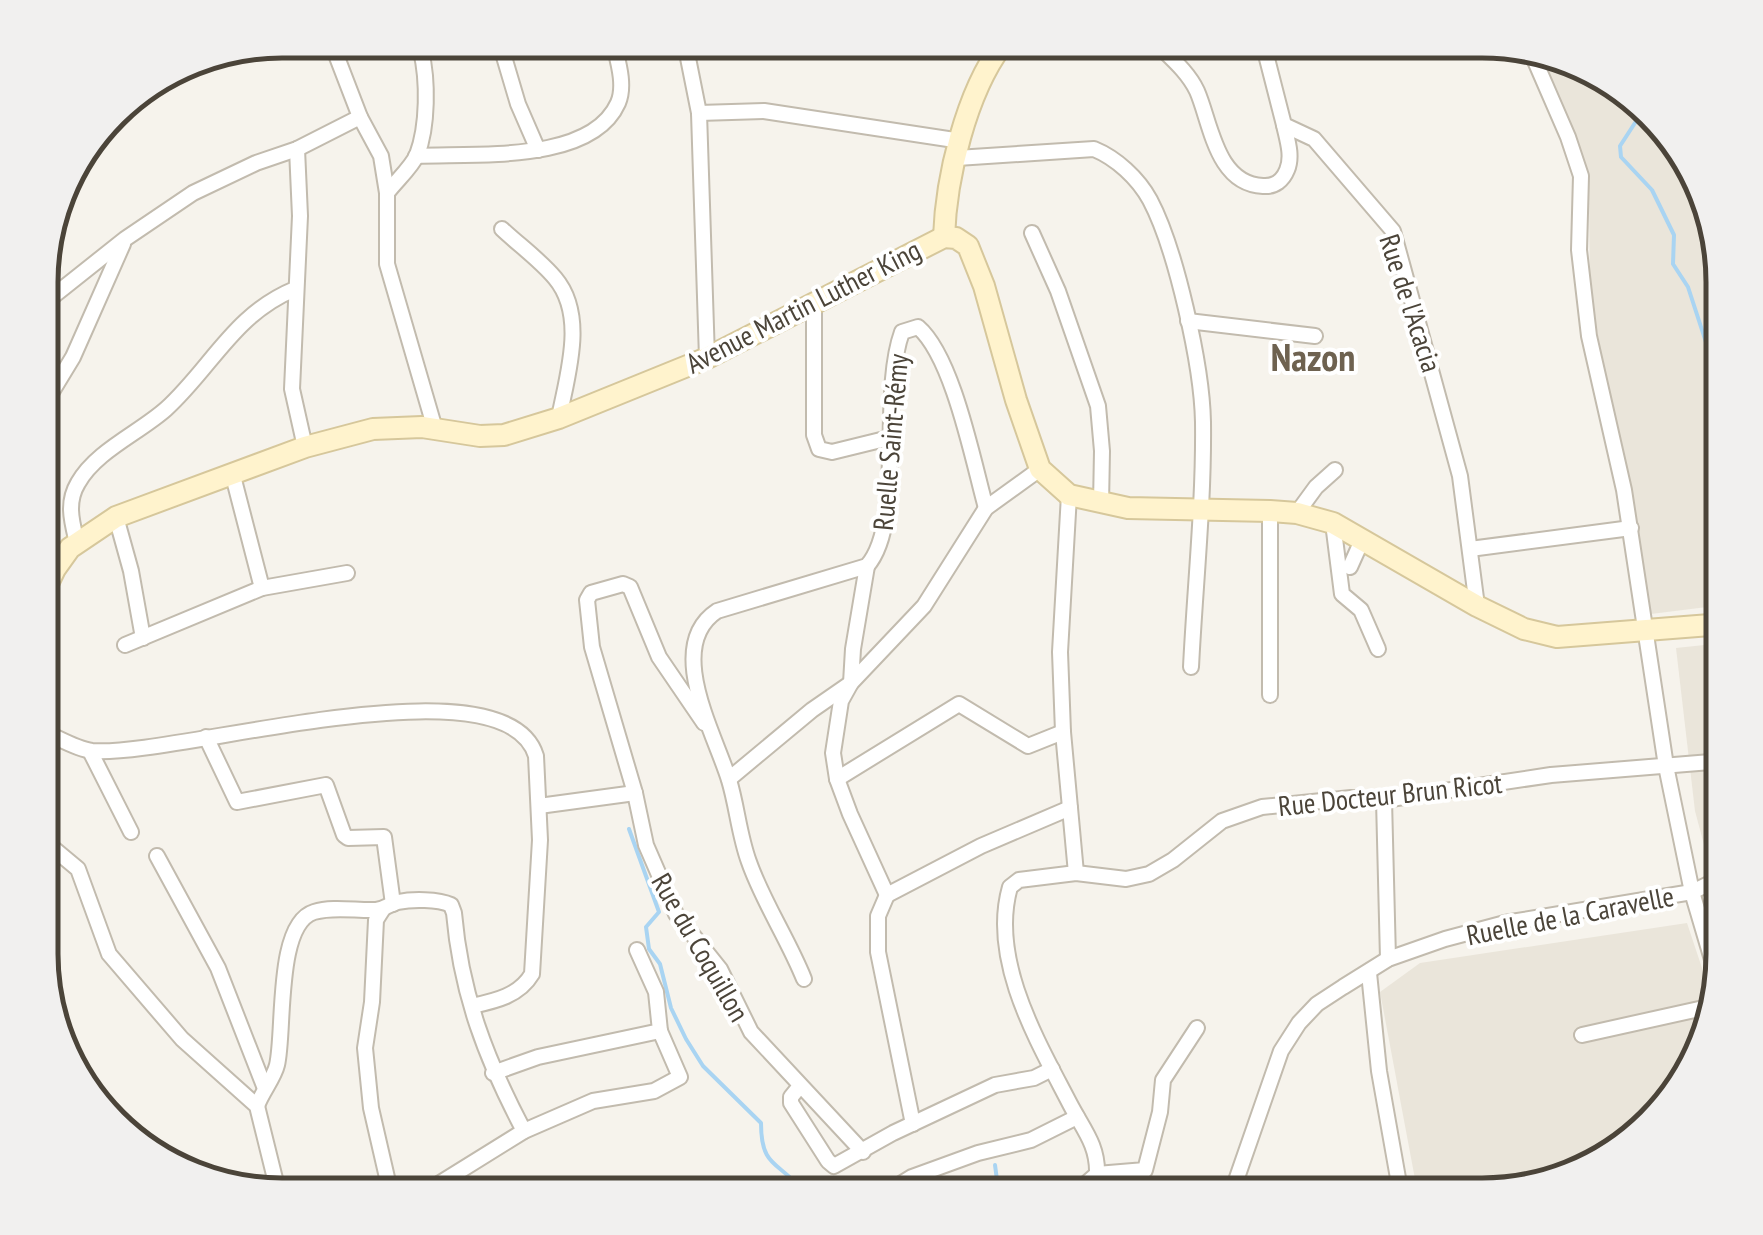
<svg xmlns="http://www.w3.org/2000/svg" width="1763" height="1235" font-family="'PT Sans Narrow',sans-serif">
<rect width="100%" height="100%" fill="#f6f3ec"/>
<!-- residential -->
<g fill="#eae5da">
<path d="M 1540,57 L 1628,90 L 1698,174 L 1723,266 L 1723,605 L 1651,614 L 1590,294 L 1589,196 Z"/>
<path d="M 1723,643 L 1723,916 L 1695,811 L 1676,648 Z"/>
<path d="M 1687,923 L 1712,998 L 1673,1100 L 1589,1170 L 1482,1195 L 1418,1195 L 1380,992 L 1420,963 Z"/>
</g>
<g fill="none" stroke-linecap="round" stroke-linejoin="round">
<!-- stream -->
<g stroke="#a9d4f2" stroke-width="4">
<path d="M 1644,109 L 1620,146 L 1621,157 L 1652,190 L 1674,235 L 1673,264 L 1688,287 L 1716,373 L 1716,392 L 1723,414"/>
<path d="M 629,829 L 659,912 L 646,927 L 649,949 L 660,964 L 671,1008 L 686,1039 L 703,1066 L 761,1123 C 761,1172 782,1160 805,1195"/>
<path d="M 995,1165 L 999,1195"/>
</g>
<!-- street casing -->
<g stroke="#c2bbae" stroke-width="18">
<g id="street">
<path d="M 1263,43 L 1284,125 L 1314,139 L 1393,231 L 1460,476 L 1477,606"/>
<path d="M 1157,44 C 1171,58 1188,72 1197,91 C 1211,123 1216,184 1263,186 C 1275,187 1283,180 1287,170 C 1293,156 1287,139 1284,125"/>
<path d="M 974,46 L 992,58"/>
<path d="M 686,48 L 699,113 L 707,358"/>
<path d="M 502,50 L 518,104 L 538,150"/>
<path d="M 335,52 L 360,117 L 381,156 L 387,193 L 387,264 L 435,429"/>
<path d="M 1532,54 L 1568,137 L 1581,176 L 1579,250 L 1589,336 L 1624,490 L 1666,766 L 1692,892 L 1718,980"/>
<path d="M 113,112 L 130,95"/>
<path d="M 699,113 L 764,111 L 961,141"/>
<path d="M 297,149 L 300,216 L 292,389 L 305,447"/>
<path d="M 416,156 C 473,153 591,164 618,103 C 625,87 619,65 615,49"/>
<path d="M 957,158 L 1094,149 C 1116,158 1138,178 1150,200 C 1176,249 1202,366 1203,422 C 1204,503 1195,586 1191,667"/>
<path d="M 387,193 C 396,181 411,168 417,155 C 428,126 428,80 421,51"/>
<path d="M 502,229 C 519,245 540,260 555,278 C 587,316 567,375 559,418"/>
<path d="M 1032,233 L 1058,291 L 1098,406 L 1102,451 L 1101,504"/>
<path d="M 42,305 L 125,239 L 193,193 L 256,163 L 297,149 L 360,117"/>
<path d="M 814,306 L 814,435 L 819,449 L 832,452 L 889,438"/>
<path d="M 1188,321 L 1315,336"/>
<path d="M 42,408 L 73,357 L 123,244"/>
<path d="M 233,476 L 262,588"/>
<path d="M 1069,495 L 1060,652 L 1063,732 L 1076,873"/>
<path d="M 1297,513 L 1316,487 L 1335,470"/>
<path d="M 116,517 L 131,571 L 143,638"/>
<path d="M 1333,523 L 1342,594 L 1361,610 L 1378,649"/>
<path d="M 77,543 C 72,522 66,503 78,483 C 96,451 139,433 166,409 C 212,367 234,314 295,289"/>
<path d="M 1470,549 L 1631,528"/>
<path d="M 867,566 L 853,649 L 851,683 L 841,701 L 833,753 L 837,779 L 850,814 L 887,895"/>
<path d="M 1350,567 L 1363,538"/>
<path d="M 125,645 L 262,588 L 347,573"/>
<path d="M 1270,695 L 1270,511"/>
<path d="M 42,716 C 51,685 49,660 42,630"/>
<path d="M 704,723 L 659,657 L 630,587 L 623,584 L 591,593 L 587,600 L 592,647 L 635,793 L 646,845 L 676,914 L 720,969 L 751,1032 L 863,1152"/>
<path d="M 42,731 C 57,737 76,749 92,751 C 173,758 506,655 536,756 L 540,840 L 532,974 C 519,996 495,1001 472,1006"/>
<path d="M 206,737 L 237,802 L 326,785 L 344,835 L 348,838 L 384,837 L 393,904"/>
<path d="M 90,751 L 131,832"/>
<path d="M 729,779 L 812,710 L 851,683 L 924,606 L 986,508 L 1040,469"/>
<path d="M 837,779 L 959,704 L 1028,746 L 1063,732"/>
<path d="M 1384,800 L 1388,959"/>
<path d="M 539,806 L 635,793"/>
<path d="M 42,839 L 78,869 L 109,954 L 182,1039 L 257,1106 L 279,1195"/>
<path d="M 157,856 L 218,968 L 264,1086"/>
<path d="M 887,895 L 878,916 L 878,952 L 913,1124"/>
<path d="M 887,895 L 981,846 L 1070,808"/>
<path d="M 383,909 L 376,920 L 372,1002 L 365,1048 L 371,1108 L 391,1195"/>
<path d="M 1369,973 L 1379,1071 L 1401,1195"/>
<path d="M 804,979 C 788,939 763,902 749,862 C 739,835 737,806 729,780 C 715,734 664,646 717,611 L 867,566 C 905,523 879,395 902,332 L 918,327 C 953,357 973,461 986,508"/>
<path d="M 1582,1035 L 1708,1007"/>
<path d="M 493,1073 L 538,1057 L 660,1031 L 656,992 L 637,950"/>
<path d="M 800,1086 L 791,1097 L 791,1103 L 828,1161 L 834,1166 L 893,1133 L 995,1085 L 1034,1078 L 1052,1069"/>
<path d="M 257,1106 C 262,1092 274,1078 277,1065 C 285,1032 275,924 314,912 C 333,906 357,911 376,910 C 385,909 389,904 398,902 C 412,899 438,899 451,905 L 454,913 C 461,994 486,1059 524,1131"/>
<path d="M 1097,1174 C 1098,1145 1083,1129 1070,1104 C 1038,1042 989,960 1010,887 L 1019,880 L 1076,873 L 1126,879 L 1149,874 L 1173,860 L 1222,821 L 1262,807 L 1351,798 L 1384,800 L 1551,775 L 1723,761"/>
<path d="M 421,1195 L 524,1131 L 593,1101 L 654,1091 L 680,1077 L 660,1031"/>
<path d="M 883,1195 L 912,1177 L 978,1153 L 1031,1140 L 1077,1117"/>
<path d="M 1073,1195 L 1097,1174 L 1145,1170 L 1160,1112 L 1163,1080 L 1197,1028"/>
<path d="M 1231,1195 L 1281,1051 L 1299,1023 L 1317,1004 L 1343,987 L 1388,959 L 1445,939 L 1505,923 L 1692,892 L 1723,877"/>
</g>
</g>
<!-- secondary casing -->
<g stroke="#d6c79b" stroke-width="24">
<g id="secondary">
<path d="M 944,237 C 946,178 966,93 1002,45"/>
<path d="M 42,596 L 55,569 L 70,548 L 116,517 L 305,447 L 373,429 L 422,427 L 480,436 L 504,435 L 559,418 L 707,358 L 944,237 L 956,238 L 968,246 L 984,286 L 1016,400 L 1040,469 L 1069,495 L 1128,508 L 1270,511 L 1297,513 L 1333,523 L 1477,606 L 1524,629 L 1557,637 L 1723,624"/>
</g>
</g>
<!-- street -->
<use href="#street" stroke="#fff" stroke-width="14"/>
<!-- secondary -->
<use href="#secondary" stroke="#fff3cd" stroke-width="20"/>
</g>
<g text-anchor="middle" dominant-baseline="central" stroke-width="8" stroke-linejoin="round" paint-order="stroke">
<!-- street labels -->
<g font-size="28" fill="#4b4439" stroke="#fff">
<text transform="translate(1411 303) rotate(72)">Rue de l'Acacia</text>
<text transform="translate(803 306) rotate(-27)">Avenue Martin Luther King</text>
<text transform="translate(890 442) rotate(-85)">Ruelle Saint-Rémy</text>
<text transform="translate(1390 794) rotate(-6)">Rue Docteur Brun Ricot</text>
<text transform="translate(1570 915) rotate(-11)">Ruelle de la Caravelle</text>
<text transform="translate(701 947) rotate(60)">Rue du Coquillon</text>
</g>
<!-- district labels -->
<g font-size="38" font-weight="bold" fill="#6e6250" stroke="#fff">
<text x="1313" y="356">Nazon</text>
</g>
</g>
<!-- crop -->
<path d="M0 0H1763V1235H0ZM282 58H1482A224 224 0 0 1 1706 282V954A224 224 0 0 1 1482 1178H282A224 224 0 0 1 58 954V282A224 224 0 0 1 282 58Z" fill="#f1f0ef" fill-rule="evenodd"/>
<path fill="none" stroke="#4b4439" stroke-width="5" d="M282 58H1482A224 224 0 0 1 1706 282V954A224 224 0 0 1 1482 1178H282A224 224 0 0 1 58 954V282A224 224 0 0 1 282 58Z"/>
</svg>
